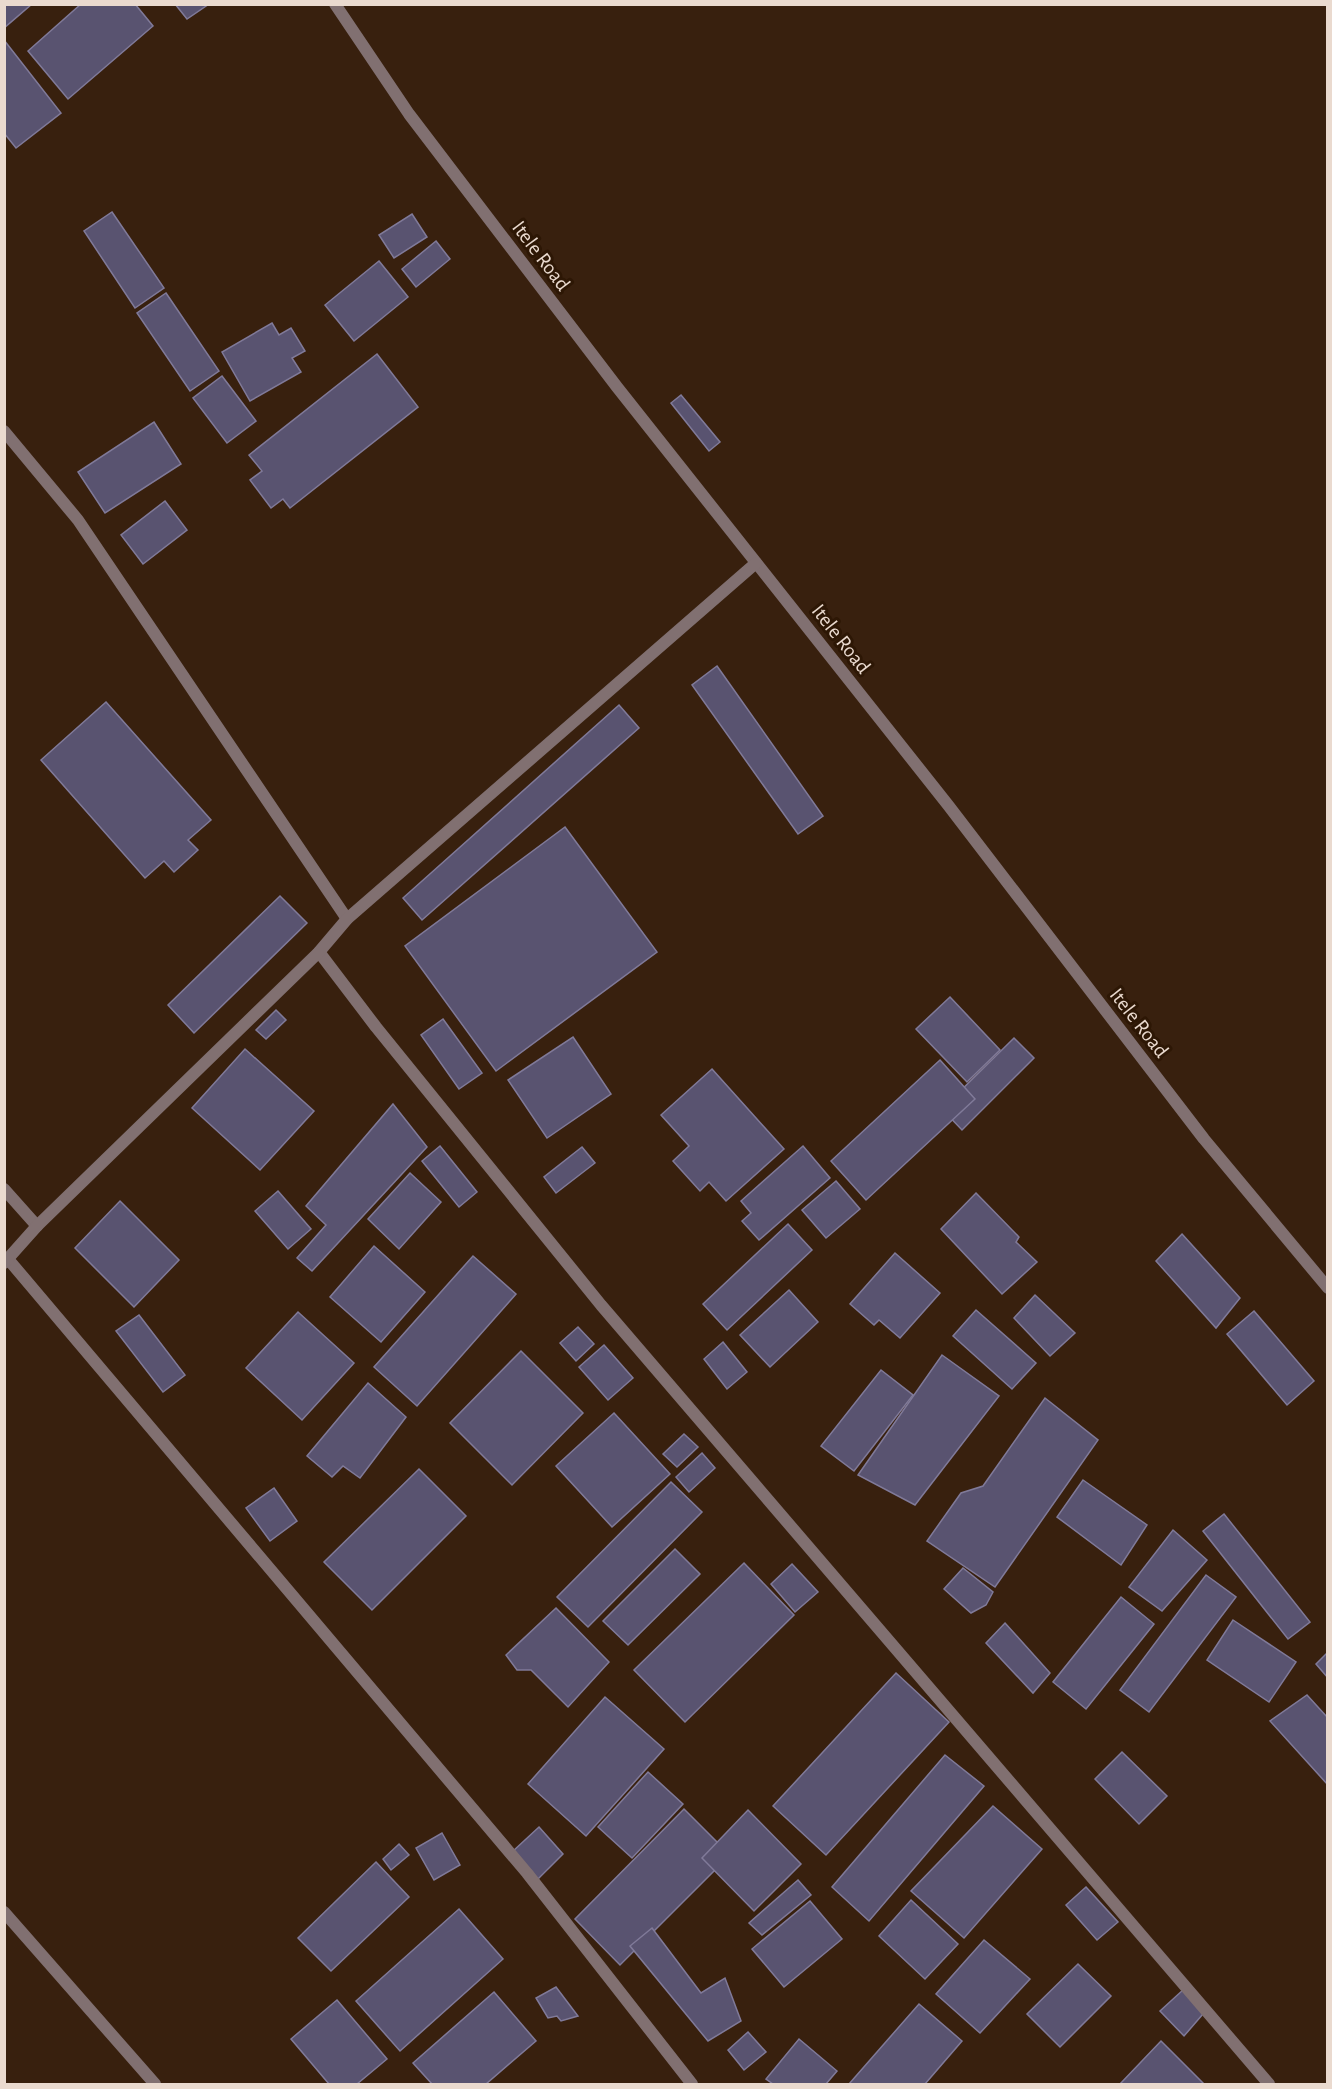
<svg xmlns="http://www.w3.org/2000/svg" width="1332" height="2089" font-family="'Alegreya Sans',sans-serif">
<rect width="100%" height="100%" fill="#38200e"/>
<!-- building -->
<g fill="#595370" stroke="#807a99" stroke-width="1.5">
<path d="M 4,4 L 32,4 L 4,28 Z"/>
<path d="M 81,4 L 135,4 L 153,26 L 68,99 L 28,51 Z"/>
<path d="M 175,4 L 209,4 L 187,19 Z"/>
<path d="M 4,40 L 61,113 L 16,148 L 4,133 Z"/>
<path d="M 112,212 L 164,288 L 135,308 L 84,231 Z"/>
<path d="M 412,214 L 427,237 L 394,258 L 379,235 Z"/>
<path d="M 436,241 L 450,259 L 416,287 L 402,269 Z"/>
<path d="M 379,261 L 408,297 L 354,341 L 325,305 Z"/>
<path d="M 166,293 L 219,371 L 190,391 L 137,313 Z"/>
<path d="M 272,323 L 279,335 L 291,328 L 305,351 L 292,358 L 301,372 L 250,401 L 222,352 Z"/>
<path d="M 377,354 L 418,407 L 290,508 L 283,499 L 271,508 L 250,480 L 262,471 L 249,455 Z"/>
<path d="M 222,376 L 256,421 L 227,443 L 193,398 Z"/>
<path d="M 681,395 L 720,442 L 709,451 L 671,403 Z"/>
<path d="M 154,422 L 181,464 L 105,513 L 78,472 Z"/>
<path d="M 165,501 L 187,530 L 143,564 L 121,535 Z"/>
<path d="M 717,666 L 823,816 L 798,834 L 692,685 Z"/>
<path d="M 106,702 L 211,820 L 188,840 L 198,850 L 174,872 L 164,861 L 145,878 L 41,760 Z"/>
<path d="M 619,705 L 639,728 L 422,920 L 403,898 Z"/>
<path d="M 565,827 L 657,952 L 496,1071 L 405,946 Z"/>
<path d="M 280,896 L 307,923 L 194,1033 L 168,1005 Z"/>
<path d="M 950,997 L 1000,1050 L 967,1082 L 916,1029 Z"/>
<path d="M 276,1010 L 286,1020 L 266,1039 L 256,1030 Z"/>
<path d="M 443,1019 L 482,1073 L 459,1089 L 421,1035 Z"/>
<path d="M 573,1037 L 611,1094 L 547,1138 L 508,1080 Z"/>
<path d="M 1014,1038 L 1034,1058 L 962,1130 L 942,1109 Z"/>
<path d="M 245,1049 L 314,1111 L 260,1170 L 192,1108 Z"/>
<path d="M 940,1060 L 975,1099 L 866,1200 L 831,1161 Z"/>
<path d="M 712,1069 L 784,1149 L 726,1201 L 709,1182 L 700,1191 L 673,1161 L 689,1146 L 661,1115 Z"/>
<path d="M 393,1104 L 427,1147 L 312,1271 L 297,1258 L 326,1225 L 306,1206 Z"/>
<path d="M 440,1146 L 477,1192 L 459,1207 L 422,1161 Z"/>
<path d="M 803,1146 L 830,1178 L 759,1240 L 742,1221 L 751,1213 L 741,1201 Z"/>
<path d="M 582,1147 L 595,1163 L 556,1193 L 544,1177 Z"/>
<path d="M 410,1173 L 441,1202 L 399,1249 L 368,1219 Z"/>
<path d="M 836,1181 L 860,1209 L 826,1238 L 802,1210 Z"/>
<path d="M 278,1191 L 311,1229 L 288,1249 L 255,1211 Z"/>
<path d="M 976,1193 L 1019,1237 L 1016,1242 L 1037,1262 L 1002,1294 L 941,1229 Z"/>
<path d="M 120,1201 L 179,1260 L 134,1307 L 75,1248 Z"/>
<path d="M 788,1224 L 812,1250 L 727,1330 L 703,1304 Z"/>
<path d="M 1182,1234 L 1240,1298 L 1216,1328 L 1156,1261 Z"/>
<path d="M 374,1246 L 425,1292 L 381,1342 L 330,1297 Z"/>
<path d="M 895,1253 L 940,1293 L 900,1338 L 879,1320 L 874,1325 L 850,1304 Z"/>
<path d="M 473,1256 L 516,1294 L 417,1406 L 374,1367 Z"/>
<path d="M 789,1290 L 818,1322 L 770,1367 L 740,1335 Z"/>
<path d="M 1035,1295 L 1075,1333 L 1050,1356 L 1014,1318 Z"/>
<path d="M 976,1310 L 1036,1363 L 1012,1389 L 953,1336 Z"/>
<path d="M 1254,1311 L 1314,1381 L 1287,1405 L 1227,1334 Z"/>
<path d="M 298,1312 L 354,1363 L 302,1420 L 246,1368 Z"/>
<path d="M 139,1315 L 185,1375 L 163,1392 L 116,1331 Z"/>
<path d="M 578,1327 L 594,1344 L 576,1361 L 560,1343 Z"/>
<path d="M 723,1342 L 747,1372 L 727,1389 L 704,1359 Z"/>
<path d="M 604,1345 L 633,1378 L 608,1400 L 579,1367 Z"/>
<path d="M 521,1351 L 583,1413 L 512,1485 L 450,1423 Z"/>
<path d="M 942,1355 L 999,1396 L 915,1505 L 858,1475 Z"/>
<path d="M 881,1370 L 913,1395 L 854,1471 L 821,1446 Z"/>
<path d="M 368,1383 L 406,1417 L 360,1478 L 343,1466 L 332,1477 L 307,1456 Z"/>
<path d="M 1045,1398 L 1098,1440 L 995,1587 L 927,1541 L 961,1493 L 983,1486 Z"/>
<path d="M 614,1413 L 670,1474 L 612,1527 L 556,1466 Z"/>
<path d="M 684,1434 L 698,1447 L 677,1467 L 663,1454 Z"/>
<path d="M 702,1453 L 715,1468 L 689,1492 L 676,1477 Z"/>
<path d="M 419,1469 L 466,1516 L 372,1610 L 324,1562 Z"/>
<path d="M 1083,1480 L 1147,1525 L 1121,1565 L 1057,1517 Z"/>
<path d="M 671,1482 L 702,1512 L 588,1627 L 557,1597 Z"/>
<path d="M 274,1488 L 297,1521 L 270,1541 L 246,1508 Z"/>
<path d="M 1224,1514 L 1310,1622 L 1288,1639 L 1203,1531 Z"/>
<path d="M 1173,1530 L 1207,1560 L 1162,1611 L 1129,1587 Z"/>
<path d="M 675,1549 L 700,1574 L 628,1645 L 603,1621 Z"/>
<path d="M 744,1563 L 794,1615 L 685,1722 L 634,1670 Z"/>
<path d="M 792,1564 L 818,1592 L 795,1612 L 771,1584 Z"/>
<path d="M 963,1568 L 993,1592 L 986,1605 L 971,1613 L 944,1589 Z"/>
<path d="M 1206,1575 L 1236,1597 L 1149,1712 L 1120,1690 Z"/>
<path d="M 1121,1597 L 1154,1624 L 1086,1709 L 1053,1682 Z"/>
<path d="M 556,1608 L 609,1662 L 568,1707 L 531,1670 L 517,1670 L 506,1655 Z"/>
<path d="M 1233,1620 L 1296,1662 L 1269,1702 L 1207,1660 Z"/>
<path d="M 1005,1623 L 1050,1673 L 1033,1693 L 986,1643 Z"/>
<path d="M 1328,1652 L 1328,1678 L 1316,1664 Z"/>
<path d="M 896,1673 L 949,1722 L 826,1855 L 773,1806 Z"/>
<path d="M 1307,1695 L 1328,1718 L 1328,1785 L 1270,1721 Z"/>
<path d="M 605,1697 L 664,1749 L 586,1836 L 528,1784 Z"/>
<path d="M 1122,1752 L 1167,1796 L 1139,1824 L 1095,1779 Z"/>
<path d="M 945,1755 L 984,1786 L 869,1921 L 832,1887 Z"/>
<path d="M 648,1772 L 683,1804 L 632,1858 L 598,1827 Z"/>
<path d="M 993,1806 L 1042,1849 L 964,1938 L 911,1891 Z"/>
<path d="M 684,1809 L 730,1855 L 620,1965 L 575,1919 Z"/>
<path d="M 748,1810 L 801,1864 L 754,1911 L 702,1858 Z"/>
<path d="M 539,1827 L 563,1854 L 538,1879 L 512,1852 Z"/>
<path d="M 442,1833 L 460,1865 L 434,1880 L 416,1848 Z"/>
<path d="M 399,1844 L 409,1855 L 391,1870 L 383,1859 Z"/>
<path d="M 376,1862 L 409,1897 L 331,1971 L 298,1938 Z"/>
<path d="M 798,1880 L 811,1895 L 762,1935 L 749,1923 Z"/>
<path d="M 1086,1887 L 1118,1922 L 1097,1940 L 1066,1905 Z"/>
<path d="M 911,1900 L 958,1944 L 925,1979 L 879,1936 Z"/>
<path d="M 810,1901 L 842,1939 L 784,1987 L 752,1949 Z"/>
<path d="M 459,1909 L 503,1959 L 400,2051 L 356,2001 Z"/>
<path d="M 652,1928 L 701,1993 L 725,1978 L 741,2021 L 708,2041 L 630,1946 Z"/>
<path d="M 984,1940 L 1030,1979 L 980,2033 L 936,1994 Z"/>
<path d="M 1078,1964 L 1111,1996 L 1060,2047 L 1027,2014 Z"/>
<path d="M 556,1987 L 578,2016 L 561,2021 L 557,2016 L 548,2018 L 536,1998 Z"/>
<path d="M 1184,1989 L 1203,2014 L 1184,2036 L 1160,2011 Z"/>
<path d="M 494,1992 L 536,2041 L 486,2084 L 432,2084 L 413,2063 Z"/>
<path d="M 337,2000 L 387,2059 L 357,2084 L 329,2084 L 291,2039 Z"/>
<path d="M 919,2004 L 962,2041 L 925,2084 L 849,2084 Z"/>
<path d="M 748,2032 L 766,2052 L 744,2070 L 728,2050 Z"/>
<path d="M 799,2039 L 837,2071 L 826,2084 L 773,2084 L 766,2079 Z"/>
<path d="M 1161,2041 L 1204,2084 L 1120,2084 Z"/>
</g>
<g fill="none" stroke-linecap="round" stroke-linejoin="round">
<!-- street -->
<g stroke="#817071" stroke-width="12">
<path d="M 335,4 L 409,114 L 617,387 L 948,805 L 1204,1139 L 1328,1288"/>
<path d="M 4,431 L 78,520 L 347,919"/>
<path d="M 319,952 L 376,1027 L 601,1305 L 1269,2084"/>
<path d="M 4,1189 L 37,1226"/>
<path d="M 8,1259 L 527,1873 L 692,2084"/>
<path d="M 4,1263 L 37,1226 L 319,952 L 347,919 L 756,563"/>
<path d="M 4,1912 L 155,2084"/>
</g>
</g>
<g text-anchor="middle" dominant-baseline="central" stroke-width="6" stroke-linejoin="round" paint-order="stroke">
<!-- street labels -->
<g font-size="21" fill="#eadacf" stroke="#2d1705">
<text transform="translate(541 256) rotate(53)">Itele Road</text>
<text transform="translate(841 639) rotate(52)">Itele Road</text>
<text transform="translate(1139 1023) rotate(52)">Itele Road</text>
</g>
</g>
<!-- border -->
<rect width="1332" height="2089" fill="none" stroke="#eadacf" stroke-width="12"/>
</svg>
